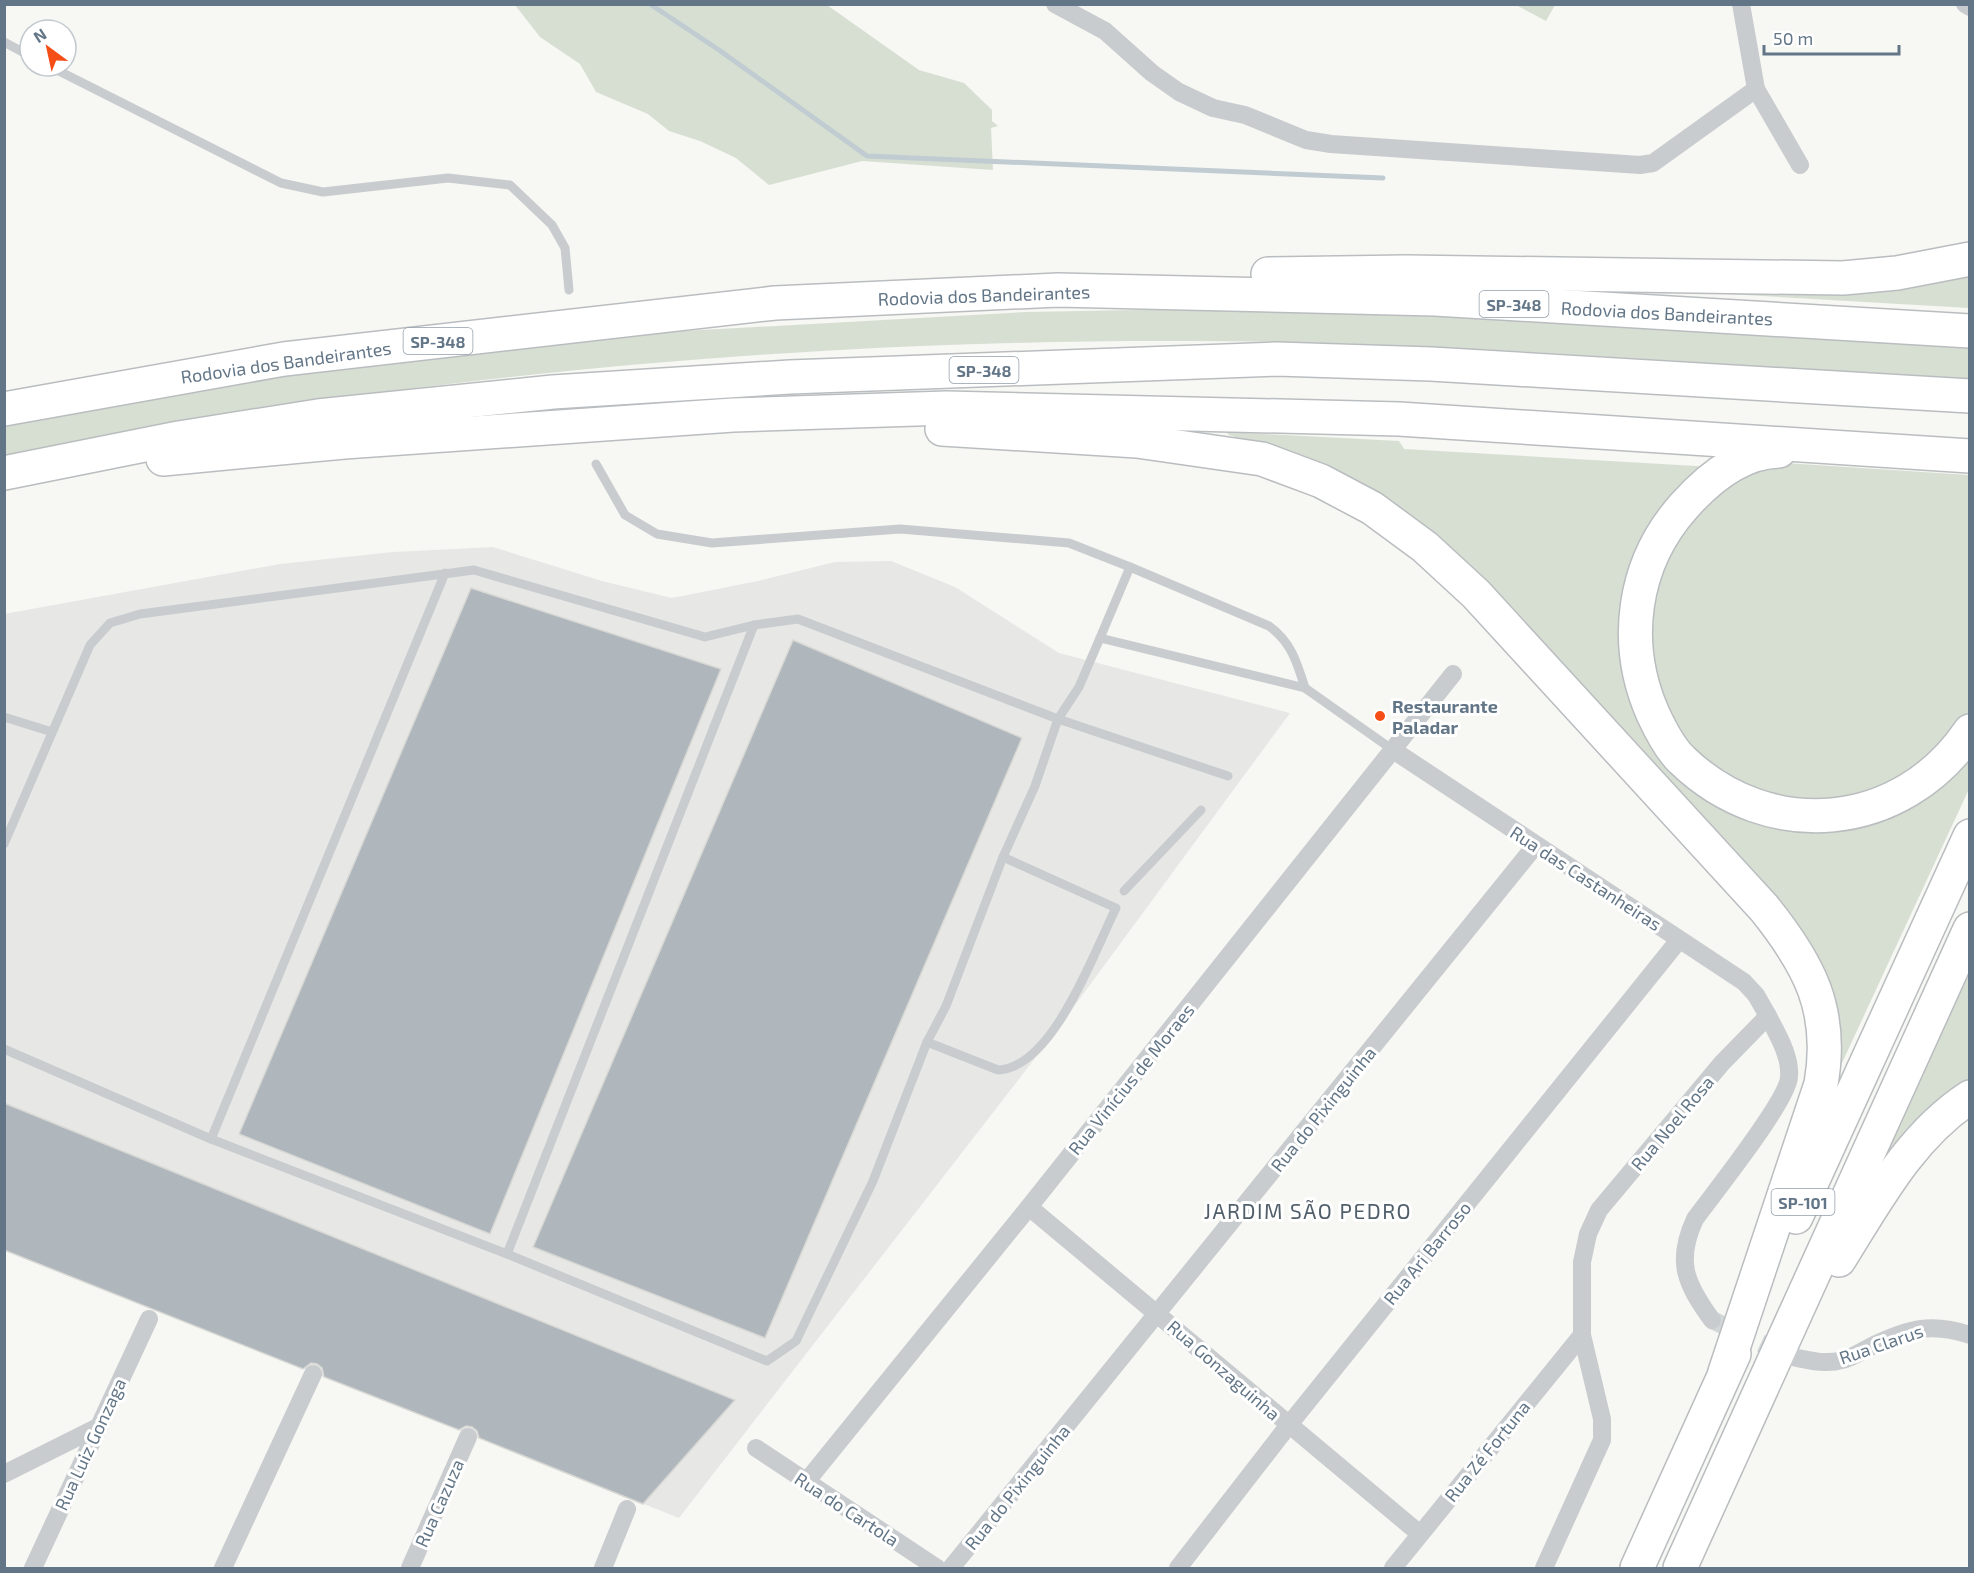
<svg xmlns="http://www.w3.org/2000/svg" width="1974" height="1573" font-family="'Exo 2',sans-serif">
<rect width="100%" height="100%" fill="#f7f7f3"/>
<!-- built -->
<path fill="#e7e8e6" d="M 493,547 L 602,581 L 672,598 L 758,581 L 835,562 L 891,561 L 955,587 L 1059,653 L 1290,713 L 1053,1035 L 679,1518 L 5,1250 L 4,614 L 280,564 L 393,552 Z"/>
<!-- green -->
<g fill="#d7dfd3">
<path d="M 515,5 L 827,5 L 919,70 L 964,83 L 992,110 L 992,121 L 998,126 L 991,128 L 993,170 L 862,161 L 769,185 L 736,158 L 700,141 L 669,131 L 648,114 L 596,92 L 580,64 L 540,37 Z"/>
<path d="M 1516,5 L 1555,5 L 1546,21 Z"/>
<path d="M 1969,266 L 1969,308 L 1693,292 Z"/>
<path d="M 1189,309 L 1436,316 L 1969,347 L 1969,379 C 1709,365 1448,341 1187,341 C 900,340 612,360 327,400 C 219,415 112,436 5,456 L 5,423 L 323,369 L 647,333 L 1026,312 Z"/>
<path d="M 1226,432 L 1399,441 L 1404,449 L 1713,467 L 1658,523 L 1644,723 L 1806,825 L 1969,744 L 1969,789 L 1836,1076 L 1825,997 L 1476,577 L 1261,445 L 1229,435 Z"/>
<path d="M 1785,463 L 1969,475 L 1969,713 L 1925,764 L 1871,793 L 1804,804 L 1740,787 L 1690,750 L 1658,697 L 1647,606 L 1667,549 L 1726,480 Z"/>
<path d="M 1969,948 L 1969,1080 L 1924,1111 L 1880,1160 Z"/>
</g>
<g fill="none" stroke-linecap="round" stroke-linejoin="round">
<!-- stream -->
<path stroke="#c0ccd1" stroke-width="5" d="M 650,4 L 719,50 L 867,156 L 1383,178"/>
</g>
<!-- building -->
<g fill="#afb7bd" stroke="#d8d8d5" stroke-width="1.5">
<path d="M 471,588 L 721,669 L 490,1234 L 239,1134 Z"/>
<path d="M 793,640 L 1022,738 L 765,1338 L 533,1247 Z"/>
<path d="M 4,1103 L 735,1400 L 643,1504 L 479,1438 L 477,1431 L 472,1427 L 466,1426 L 459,1430 L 324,1377 L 322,1368 L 317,1364 L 311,1363 L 303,1369 L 4,1250 Z"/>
</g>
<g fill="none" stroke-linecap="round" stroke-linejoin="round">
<!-- street-tunnel -->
<path stroke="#d2d7d8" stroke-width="18" stroke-dasharray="18 9" stroke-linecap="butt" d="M 1712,1320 L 1784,1354"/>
<!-- highway casing -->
<g stroke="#babdc0" stroke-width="36">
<g id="highway">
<path d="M 1268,274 L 1406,272 L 1843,278 L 1897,273 L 1970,259"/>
<path d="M 4,409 L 284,359 L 775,303 L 1058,290 L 1435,299 L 1970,331"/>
<path d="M 942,429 L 1137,441 L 1262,459 L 1321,481 L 1372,508 L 1425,547 L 1476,594 L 1764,908 C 1809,964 1834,1010 1821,1084 L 1725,1372"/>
<path d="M 1779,451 C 1741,452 1708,479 1684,506 C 1632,564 1622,644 1653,714 C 1660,729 1670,749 1682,760 C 1769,844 1902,832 1970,731"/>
<path d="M 163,459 L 344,442 L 733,415 L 947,408 L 1399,419 L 1970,456"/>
<path d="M 4,473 L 179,438 L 318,416 L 553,392 L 790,377 L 1277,359 L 1431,364 L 1970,396"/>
<path d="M 1796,1217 L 1970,836"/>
<path d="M 1839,1260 C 1876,1201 1910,1136 1970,1097"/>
<path d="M 1637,1568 L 1734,1354"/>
<path d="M 1680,1568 L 1970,929"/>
</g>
</g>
<!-- lane -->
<g stroke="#c9cccf" stroke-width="9">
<path d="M 4,42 L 30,56"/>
<path d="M 49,66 L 281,183 L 323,192 L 448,178 L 510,185 L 552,225 L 565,248 L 569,290"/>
<path d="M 596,464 L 625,515 L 657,534 L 712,543 L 900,529 L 1069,543 L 1130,567 L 1100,638"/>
<path d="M 1130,567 L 1269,626 C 1291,642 1297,662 1305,688"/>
<path d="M 4,717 L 52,732"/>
<path d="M 4,844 L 90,645 L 110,623 L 140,614 L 474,570 L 705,637 L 754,625 L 798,619 L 1058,719 L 1228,776"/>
<path d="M 1124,891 L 1201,810"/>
<path d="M 927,1042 L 998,1070 C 1053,1068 1094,952 1116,908 L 1003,857"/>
<path d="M 4,1049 L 211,1139 L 507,1254 L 767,1361 L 796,1341 L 873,1181 L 927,1042 L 946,1006 L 1003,857 L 1035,786 L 1058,719 L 1079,687 L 1100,638 L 1305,688 L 1393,750"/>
<path d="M 211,1139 L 445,573"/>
<path d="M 507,1254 L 754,625"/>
</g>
<!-- street -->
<g stroke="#c9cccf" stroke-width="18">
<path d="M 1055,4 L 1105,31 L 1152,73 L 1179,92 L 1213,108 L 1245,115 L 1306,140 L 1331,144 L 1640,165 L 1653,163 L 1756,89"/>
<path d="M 1741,4 L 1756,89 L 1800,165"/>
<path d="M 1965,4 L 1970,7"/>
<path d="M 1393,750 L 1744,982 L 1756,995 L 1768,1016"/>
<path d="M 1029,1207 L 1420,1534"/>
<path d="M 1792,1357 C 1808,1360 1826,1365 1842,1360 C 1852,1358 1862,1351 1872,1346 C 1908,1329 1930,1322 1970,1335"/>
<path d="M 756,1448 L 937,1568"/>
<path d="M 4,1474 L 98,1427"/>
<path d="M 806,1482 L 1029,1207 L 1453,674"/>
<path d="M 33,1568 L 149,1319"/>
<path d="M 223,1568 L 313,1374"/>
<path d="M 410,1568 L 468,1437"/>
<path d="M 603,1568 L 627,1509"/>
<path d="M 951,1568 L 1535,846"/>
<path d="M 1178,1568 L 1288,1426 L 1679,940"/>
<path d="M 1393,1568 L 1582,1335"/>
<path d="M 1544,1568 L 1602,1440 L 1602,1419 L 1582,1335 L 1582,1262 L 1588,1234 L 1599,1210 L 1722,1063 L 1768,1016 C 1777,1034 1791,1056 1789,1077 C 1788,1101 1713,1194 1695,1219 C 1675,1262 1686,1284 1712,1320"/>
</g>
<!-- highway -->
<use href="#highway" stroke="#fff" stroke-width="33"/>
</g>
<!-- markers -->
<circle fill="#f44d15" stroke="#fff" stroke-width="2" cx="1380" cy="716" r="6"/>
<g text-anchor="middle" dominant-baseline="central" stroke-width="6" stroke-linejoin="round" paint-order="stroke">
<!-- shield labels -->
<g fill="#fff" stroke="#929fab" stroke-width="1.5">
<rect x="1479.5" y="291" width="69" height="26" rx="4.5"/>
<rect x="403.5" y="328" width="69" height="26" rx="4.5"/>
<rect x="949.5" y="357" width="69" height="26" rx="4.5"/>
<rect x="1771.5" y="1189" width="63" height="26" rx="4.5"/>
</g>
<g font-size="16" font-weight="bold" fill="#637687">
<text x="1514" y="304">SP-348</text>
<text x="438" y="341">SP-348</text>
<text x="984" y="370">SP-348</text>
<text x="1803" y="1202">SP-101</text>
</g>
<!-- street labels -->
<g font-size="18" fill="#637687" stroke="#fff">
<text transform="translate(984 295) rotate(-2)">Rodovia dos Bandeirantes</text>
<text transform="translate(1667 313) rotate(3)">Rodovia dos Bandeirantes</text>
<text transform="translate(286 362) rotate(-8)">Rodovia dos Bandeirantes</text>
<text transform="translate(1586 878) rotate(33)">Rua das Castanheiras</text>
<text transform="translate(1131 1079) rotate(-51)">Rua Vinícius de Moraes</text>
<text transform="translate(1323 1109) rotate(-51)">Rua do Pixinguinha</text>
<text transform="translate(1672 1123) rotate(-50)">Rua Noel Rosa</text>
<text transform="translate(1427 1253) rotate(-51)">Rua Ari Barroso</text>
<text transform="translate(1881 1344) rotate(-19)">Rua Clarus</text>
<text transform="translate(1224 1370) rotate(41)">Rua Gonzaguinha</text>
<text transform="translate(90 1444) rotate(-65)">Rua Luiz Gonzaga</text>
<text transform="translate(1487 1451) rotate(-51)">Rua Zé Fortuna</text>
<text transform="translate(1017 1487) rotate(-51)">Rua do Pixinguinha</text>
<text transform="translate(439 1503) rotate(-66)">Rua Cazuza</text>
<text transform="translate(847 1509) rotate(33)">Rua do Cartola</text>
</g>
<!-- poi labels -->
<g font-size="18" font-weight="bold" fill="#637687" stroke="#fff" text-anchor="start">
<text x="1392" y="706">Restaurante<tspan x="1392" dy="21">Paladar</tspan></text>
</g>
<!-- quarter labels -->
<g font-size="21" letter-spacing="1.5" fill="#515f6b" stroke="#fff">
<text x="1308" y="1210">JARDIM SÃO PEDRO</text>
</g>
</g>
<!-- border -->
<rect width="1974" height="1573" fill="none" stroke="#637687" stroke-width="12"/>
<!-- north arrow -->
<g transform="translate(48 48) rotate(327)"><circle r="28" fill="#ffffff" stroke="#c1c8cf" stroke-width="1.5"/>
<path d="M0-4.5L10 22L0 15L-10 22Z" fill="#f44d15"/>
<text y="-9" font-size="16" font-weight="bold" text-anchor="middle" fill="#637687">N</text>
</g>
<!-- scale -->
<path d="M1764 45v9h135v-9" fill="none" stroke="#637687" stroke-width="3"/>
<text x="1773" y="45" font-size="18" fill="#637687" stroke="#ffffff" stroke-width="4.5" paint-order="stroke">50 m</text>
</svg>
